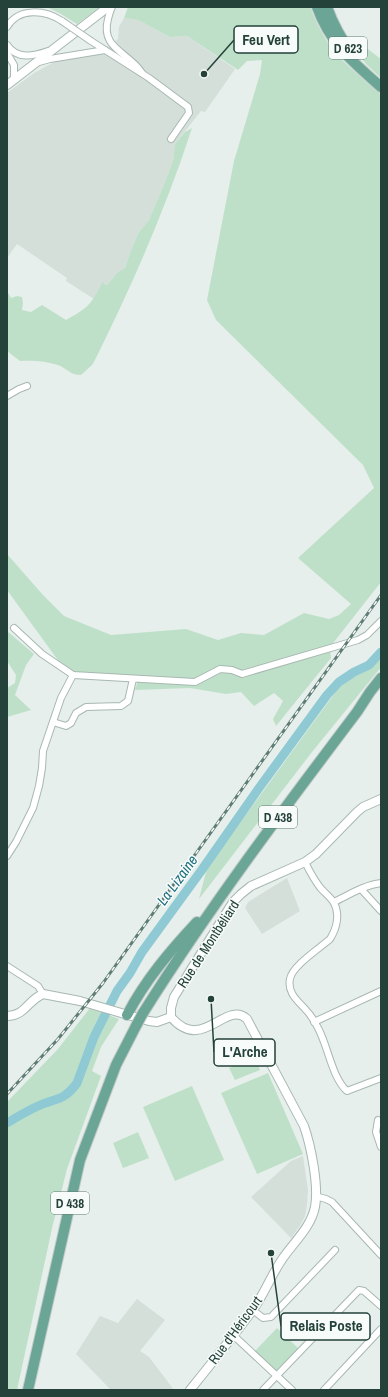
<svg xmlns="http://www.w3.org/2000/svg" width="388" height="1397" font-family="'Archivo Narrow',sans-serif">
<rect width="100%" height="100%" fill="#e6efeb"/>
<!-- built -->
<g fill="#d4dfda">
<path d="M 124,18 L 138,20 L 170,37 L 187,36 L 235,69 L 205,112 L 201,111 L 175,144 L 173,161 L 163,187 L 149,220 L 139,232 L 130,253 L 125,268 L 118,272 L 107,285 L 102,282 L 94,299 L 66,281 L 67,278 L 17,244 L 7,258 L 7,93 L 34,73 L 58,60 L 101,54 L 118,39 L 119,27 Z"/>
<path d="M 287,878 L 300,911 L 262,934 L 245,908 L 248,902 Z"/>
<path d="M 303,1156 L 308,1190 L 307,1205 L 305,1216 L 301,1224 L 291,1238 L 251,1197 L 291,1161 Z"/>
<path d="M 137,1299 L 165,1320 L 140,1351 L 149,1357 L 174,1390 L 111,1390 L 76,1354 L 100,1316 L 118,1323 Z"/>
</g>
<!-- green -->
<g fill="#bfe0c8">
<path d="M 47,7 L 100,7 L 77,24 L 61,14 Z"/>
<path d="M 128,7 L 310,7 C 318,26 327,45 342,60 C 354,72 368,83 381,95 L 381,582 L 330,647 L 331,658 L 276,726 L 273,719 L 283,701 L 274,693 L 254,706 L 241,692 L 226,694 L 190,688 L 135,690 L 139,677 L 78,674 L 60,663 L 7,590 L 7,554 L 43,595 L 64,616 L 111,635 L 186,629 L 218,640 L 241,633 L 264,635 L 304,613 L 329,619 L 339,615 L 351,604 L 298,558 L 374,488 L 363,465 L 216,320 L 207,300 L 234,161 L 260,74 L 262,60 L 247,61 L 238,70 L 187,36 L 170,37 L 138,20 L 124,18 Z"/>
<path d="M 365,47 L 381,59 L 381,78 L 366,64 L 359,54 Z"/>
<path d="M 192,128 C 166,208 133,283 96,358 L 92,365 L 81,375 C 70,375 68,369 58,365 C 46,361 33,360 20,361 L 7,351 L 7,291 L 11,298 L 17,296 L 22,297 L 23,303 L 22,310 L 31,312 L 42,305 L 66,320 C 88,308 92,304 102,282 L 107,285 L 118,272 L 125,268 L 130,253 L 139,232 L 149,220 L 163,187 L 173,161 L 175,144 L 185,132 Z"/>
<path d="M 7,631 L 34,654 L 26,665 L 15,695 L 31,710 L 7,717 L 7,688 L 15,683 L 16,675 L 7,661 Z"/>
<path d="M 381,658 L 381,668 L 377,672 L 312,752 L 199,899 L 207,868 L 337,690 L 348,680 L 367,670 Z"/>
<path d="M 90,1008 L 119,1019 L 101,1047 L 92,1071 L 101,1076 L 67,1169 L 53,1224 L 17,1390 L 7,1390 L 7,1102 L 58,1049 Z"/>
<path d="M 255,1057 L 260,1070 L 235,1080 L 229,1068 Z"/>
<path d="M 268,1073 L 303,1154 L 257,1174 L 221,1093 Z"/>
<path d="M 192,1086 L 224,1160 L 175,1181 L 143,1107 Z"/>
<path d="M 138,1132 L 149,1158 L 123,1168 L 113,1143 Z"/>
<path d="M 277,1328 L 299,1349 L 279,1371 L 275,1370 L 255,1351 Z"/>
</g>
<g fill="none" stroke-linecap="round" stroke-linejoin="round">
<!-- river -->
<path stroke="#8ec9d4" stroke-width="9" d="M 7,1123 C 17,1117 27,1111 38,1106 C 56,1098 64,1101 77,1083 L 94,1037 L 117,991 L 130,973 L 142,952 L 201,871 L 259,788 L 327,695 L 339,682 L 354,672 L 369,665 L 381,652"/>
<!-- minor casing -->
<g stroke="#a8b8b2" stroke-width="8">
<g id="minor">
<path d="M 112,7 C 110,11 109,15 108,19 C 100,49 129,52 142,73"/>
<path d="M 7,27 C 19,7 45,10 62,21"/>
<path d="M 91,41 L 149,78 L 188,107 L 189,113 L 171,139"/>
<path d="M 7,45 C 17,60 34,56 48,51"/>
<path d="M 7,53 L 14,65 L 14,80"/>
<path d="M 39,62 L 50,59 L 105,50"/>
<path d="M 7,396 L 19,389 L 27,386"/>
<path d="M 14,628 L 42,654 L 73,675 L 195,682 L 220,669 L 232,670 L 242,674 L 358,640 L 367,635 L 381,621"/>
<path d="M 53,722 L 66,726 L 71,723 L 76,713 L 86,707 L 121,706 L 128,701 L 133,679"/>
<path d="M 7,856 L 16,842 L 33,808 L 39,786 L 42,768 L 43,751 L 61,698 L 73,675"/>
<path d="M 305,862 C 309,870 313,878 319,886 C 323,892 330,896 334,903 C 340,914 337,928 330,939 C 320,948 292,966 290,979 C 287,993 298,1001 306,1010 C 311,1015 315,1022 318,1028 C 328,1046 332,1078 347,1091 L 381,1078"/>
<path d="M 361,889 L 381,911"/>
<path d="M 334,902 C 349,895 364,885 381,883"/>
<path d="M 7,966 L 38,986 L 43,994"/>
<path d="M 314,1022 L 381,991"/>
<path d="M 378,1120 L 376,1132 L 381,1147"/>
<path d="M 315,1196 L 326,1199 L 332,1202 L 381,1255"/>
<path d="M 253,1310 L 263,1318 L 271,1317 L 335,1250"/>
<path d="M 233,1335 L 292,1390"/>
<path d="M 263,1390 L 359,1290 L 364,1291 L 381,1306"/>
<path d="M 324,1390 L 381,1329"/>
</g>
</g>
<!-- tertiary casing -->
<g stroke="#a8b8b2" stroke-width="10">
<g id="tertiary">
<path d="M 7,85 L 108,7"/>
<path d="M 7,1016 C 25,1016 28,1000 43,994 L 80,1001 L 149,1021 L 157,1022 L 171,1017"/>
<path d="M 171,1017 C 202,1054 226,999 247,1019 L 304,1126 C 311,1146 319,1186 315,1207 C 311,1227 294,1242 283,1258 C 271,1275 264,1295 252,1311 C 232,1338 211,1364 190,1390"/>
<path d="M 171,1017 L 171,1008 L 174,997 L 233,902 L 241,894 L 251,886 L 305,862 L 316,854 L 357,812 L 363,807 L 381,799"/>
</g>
</g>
<!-- primary casing -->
<g stroke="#c2cac8" stroke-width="12">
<g id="primary">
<path d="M 317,7 C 331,45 352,61 381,87"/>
<path d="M 327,7 C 333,24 341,39 352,53"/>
<path d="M 143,1013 C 209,908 283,810 357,712 L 370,692 L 381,678"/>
<path d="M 127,1015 C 146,979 170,951 197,922"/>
<path d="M 28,1390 L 80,1160 L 116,1065 L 137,1024"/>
</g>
</g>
<!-- minor -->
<use href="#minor" stroke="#fff" stroke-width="6"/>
<!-- tertiary -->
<use href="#tertiary" stroke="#fff" stroke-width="8"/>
<!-- primary -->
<use href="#primary" stroke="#6aa596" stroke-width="10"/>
<!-- rail casing -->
<g stroke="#5f7d75" stroke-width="3">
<path id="rail" d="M 7,1094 L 58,1039 L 103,983 L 381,595"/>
</g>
<!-- rail -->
<use href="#rail" stroke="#f7fbf9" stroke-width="1.5" stroke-dasharray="4.5" stroke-linecap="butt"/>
<!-- minor-bridge casing -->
<g stroke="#a8b8b2" stroke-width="8" stroke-linecap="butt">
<path id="minor-bridge" d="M 62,21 L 91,41"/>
</g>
<!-- primary-bridge casing -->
<g stroke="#c2cac8" stroke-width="12" stroke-linecap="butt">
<path id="primary-bridge" d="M 137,1024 L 143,1013"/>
</g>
<!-- minor-bridge -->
<use href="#minor-bridge" stroke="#fff" stroke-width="6"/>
<!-- primary-bridge -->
<use href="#primary-bridge" stroke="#6aa596" stroke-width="10"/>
</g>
<g text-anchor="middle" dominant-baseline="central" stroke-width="3" stroke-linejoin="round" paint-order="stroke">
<!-- shield labels -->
<g fill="#f7fbf9" stroke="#637a73" stroke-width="1">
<rect x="329" y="37" width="38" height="22" rx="3"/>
<rect x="259" y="806" width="38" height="22" rx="3"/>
<rect x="51" y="1192" width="38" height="22" rx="3"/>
</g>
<g font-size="13" font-weight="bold" fill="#24423a">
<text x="348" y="48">D 623</text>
<text x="278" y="817">D 438</text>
<text x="70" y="1203">D 438</text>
</g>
<!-- street labels -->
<g font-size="14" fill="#24423a" stroke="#f7fbf9">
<text transform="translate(208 944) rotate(-57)">Rue de Montbéliard</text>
<text transform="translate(235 1330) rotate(-54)">Rue d'Héricourt</text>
</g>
<!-- water labels -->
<g font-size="15" font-style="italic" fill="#1c6f80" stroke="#f7fbf9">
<text transform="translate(177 880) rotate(-54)">La Lizaine</text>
</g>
</g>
<!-- callouts -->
<path fill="none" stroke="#24423a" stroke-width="1.5" d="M204 74L234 40M211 999L214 1052M271 1253L281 1326"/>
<g fill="#24423a" stroke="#f7fbf9" stroke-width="1.5">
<circle cx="204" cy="74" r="4"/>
<circle cx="211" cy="999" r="4"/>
<circle cx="271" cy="1253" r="4"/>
</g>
<g fill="#f7fbf9" stroke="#24423a" stroke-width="1.5">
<rect x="234" y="26" width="64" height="27" rx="4"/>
<rect x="214" y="1039" width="61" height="27" rx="4"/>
<rect x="281" y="1313" width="89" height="27" rx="4"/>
</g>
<g font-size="15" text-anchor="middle" font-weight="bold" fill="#24423a">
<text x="266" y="45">Feu Vert</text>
<text x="245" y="1057">L'Arche</text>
<text x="326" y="1331">Relais Poste</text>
</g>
<!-- border -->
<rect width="388" height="1397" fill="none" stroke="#24423a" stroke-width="16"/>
</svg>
